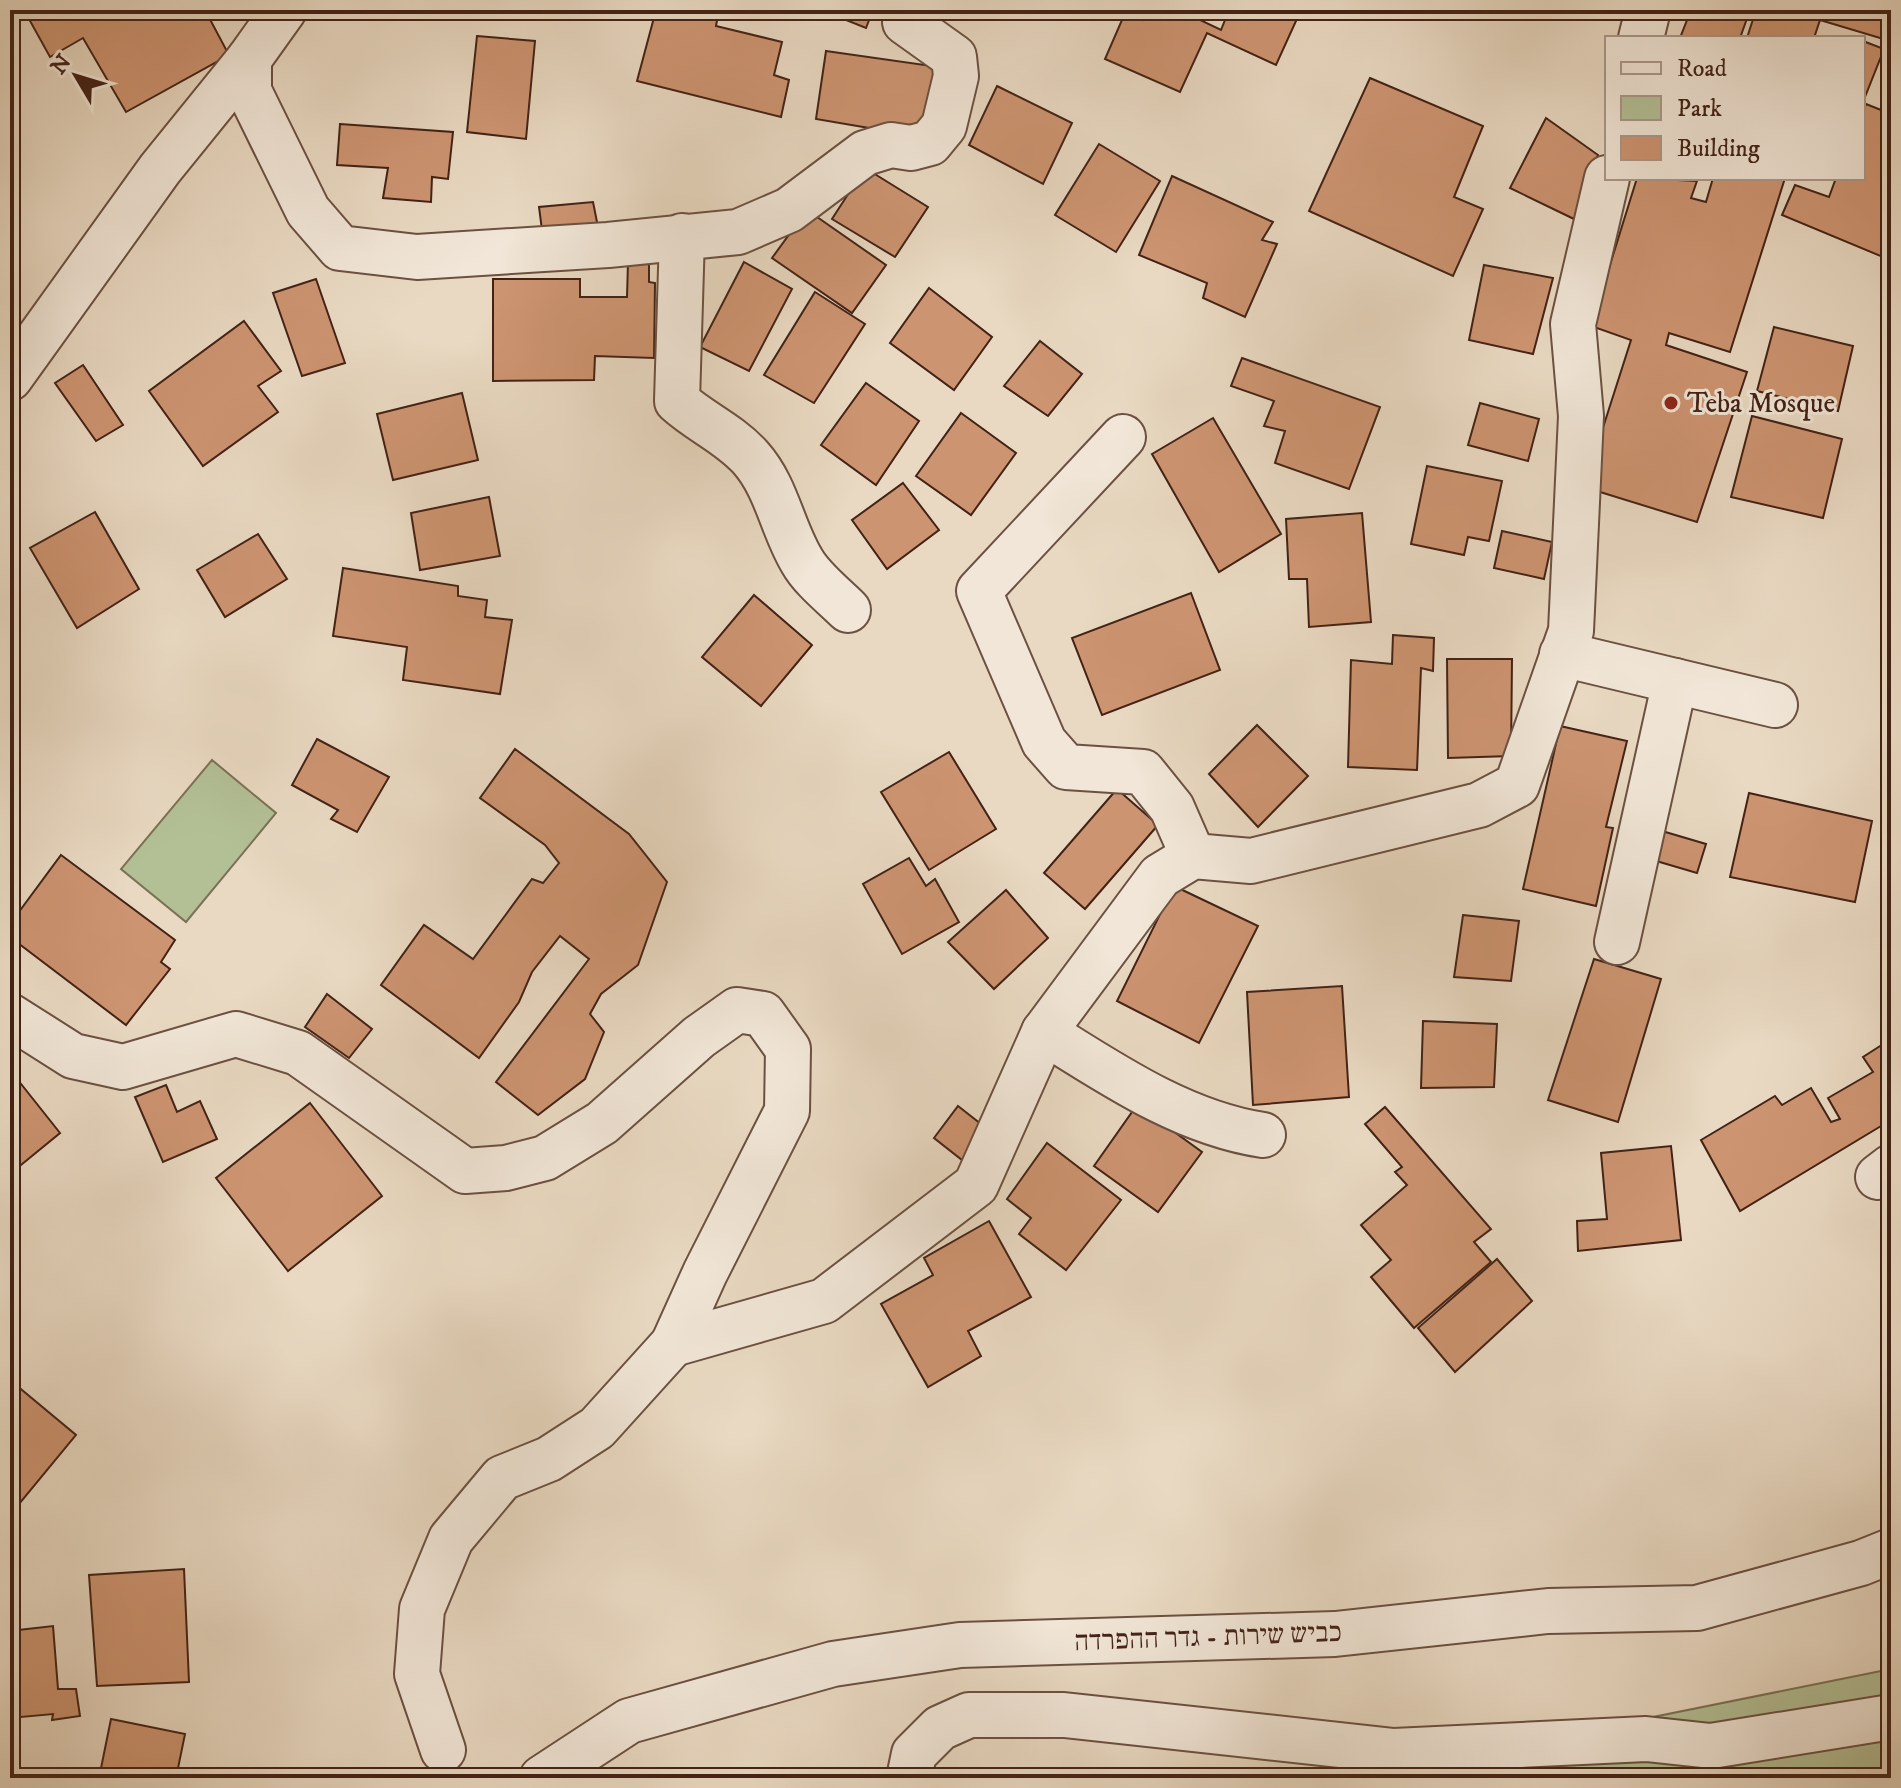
<svg xmlns="http://www.w3.org/2000/svg" width="1901" height="1788" font-family="'IM FELL DW Pica','Frank Ruhl Libre',serif">
<rect width="100%" height="100%" fill="#e9d9c2"/>
<filter id="stains"><feTurbulence type="fractalNoise" baseFrequency=".0025" numOctaves="4"/><feColorMatrix values="0 0 0 0 .2 0 0 0 0 .09 0 0 0 0 .02 0 0 0 .5 -.17"/></filter>
<radialGradient id="worn" r=".72"><stop offset=".6" stop-color="#630" stop-opacity="0"/><stop offset="1" stop-color="#630" stop-opacity=".3"/></radialGradient>
<!-- green -->
<g fill="#b3c096" stroke="#7b7156" stroke-width="2">
<path d="M 212,760 L 276,813 L 186,922 L 121,869 Z"/>
<path d="M 1891,1669 L 1891,1778 L 1423,1778 L 1415,1765 Z"/>
</g>
<!-- building -->
<g fill="#cd9471" stroke="#432216" stroke-width="2">
<path d="M 24,10 L 205,10 L 229,55 L 126,112 L 83,38 L 50,57 Z"/>
<path d="M 656,10 L 719,10 L 716,26 L 782,42 L 774,75 L 789,80 L 781,117 L 637,81 Z"/>
<path d="M 821,10 L 873,10 L 866,28 Z"/>
<path d="M 1146,10 L 1203,10 L 1200,20 L 1221,30 L 1229,10 L 1301,10 L 1276,65 L 1207,33 L 1180,92 L 1105,59 L 1125,13 L 1143,20 Z"/>
<path d="M 1691,10 L 1750,10 L 1740,38 L 1680,38 Z"/>
<path d="M 1756,10 L 1891,10 L 1891,36 L 1890,41 L 1820,20 L 1814,38 L 1747,38 Z"/>
<path d="M 477,36 L 535,41 L 526,139 L 467,132 Z"/>
<path d="M 1863,41 L 1884,49 L 1863,102 Z"/>
<path d="M 826,51 L 939,67 L 928,138 L 816,119 Z"/>
<path d="M 1370,78 L 1483,126 L 1454,197 L 1483,209 L 1453,276 L 1309,211 Z"/>
<path d="M 997,86 L 1072,123 L 1043,184 L 969,145 Z"/>
<path d="M 1866,104 L 1891,114 L 1891,237 L 1883,257 L 1782,215 L 1795,185 L 1829,197 L 1836,178 L 1863,178 L 1863,112 Z"/>
<path d="M 1546,118 L 1598,155 L 1574,219 L 1510,188 Z"/>
<path d="M 340,124 L 453,132 L 448,179 L 432,177 L 431,202 L 383,198 L 388,168 L 337,165 Z"/>
<path d="M 1099,144 L 1160,181 L 1116,252 L 1055,215 Z"/>
<path d="M 865,168 L 928,207 L 895,257 L 832,219 Z"/>
<path d="M 1172,176 L 1273,222 L 1262,240 L 1277,244 L 1245,317 L 1203,298 L 1207,283 L 1139,255 Z"/>
<path d="M 1637,178 L 1697,181 L 1691,198 L 1706,202 L 1713,178 L 1785,178 L 1730,352 L 1669,333 L 1666,345 L 1747,372 L 1697,522 L 1584,487 L 1631,340 L 1591,326 Z"/>
<path d="M 593,202 L 599,232 L 543,238 L 539,207 Z"/>
<path d="M 807,210 L 886,265 L 852,313 L 772,258 Z"/>
<path d="M 628,262 L 649,264 L 649,282 L 655,283 L 654,358 L 595,356 L 594,380 L 493,381 L 493,279 L 580,279 L 580,297 L 627,297 Z"/>
<path d="M 744,262 L 792,289 L 749,371 L 700,347 Z"/>
<path d="M 1484,265 L 1553,278 L 1533,354 L 1469,340 Z"/>
<path d="M 316,279 L 345,363 L 302,376 L 273,293 Z"/>
<path d="M 929,288 L 992,337 L 954,390 L 890,343 Z"/>
<path d="M 815,292 L 865,324 L 814,403 L 764,375 Z"/>
<path d="M 244,321 L 281,371 L 258,386 L 278,412 L 203,466 L 149,391 Z"/>
<path d="M 1774,327 L 1853,346 L 1838,411 L 1757,391 Z"/>
<path d="M 1040,341 L 1082,374 L 1048,416 L 1004,386 Z"/>
<path d="M 1242,358 L 1380,407 L 1349,489 L 1275,463 L 1285,431 L 1264,426 L 1274,401 L 1231,386 Z"/>
<path d="M 83,365 L 123,425 L 96,441 L 55,383 Z"/>
<path d="M 866,383 L 919,421 L 876,485 L 821,445 Z"/>
<path d="M 462,393 L 478,460 L 393,480 L 377,414 Z"/>
<path d="M 1480,403 L 1539,419 L 1528,461 L 1468,445 Z"/>
<path d="M 961,413 L 1016,453 L 971,515 L 916,476 Z"/>
<path d="M 1752,416 L 1842,439 L 1823,518 L 1731,497 Z"/>
<path d="M 1213,418 L 1281,534 L 1219,572 L 1152,454 Z"/>
<path d="M 1427,466 L 1502,481 L 1489,541 L 1468,537 L 1464,555 L 1411,544 Z"/>
<path d="M 903,483 L 939,530 L 887,569 L 852,520 Z"/>
<path d="M 489,497 L 500,556 L 420,570 L 411,513 Z"/>
<path d="M 95,512 L 139,589 L 77,628 L 30,548 Z"/>
<path d="M 1362,513 L 1371,622 L 1309,627 L 1307,579 L 1289,579 L 1286,519 Z"/>
<path d="M 1502,531 L 1552,542 L 1544,579 L 1494,568 Z"/>
<path d="M 258,534 L 287,579 L 225,617 L 197,570 Z"/>
<path d="M 343,568 L 458,586 L 458,596 L 487,600 L 485,617 L 512,620 L 500,694 L 403,680 L 407,647 L 333,636 Z"/>
<path d="M 1191,593 L 1220,670 L 1102,715 L 1072,638 Z"/>
<path d="M 754,595 L 812,645 L 761,706 L 702,657 Z"/>
<path d="M 1393,635 L 1434,638 L 1433,671 L 1421,668 L 1417,770 L 1348,767 L 1351,660 L 1392,664 Z"/>
<path d="M 1447,659 L 1512,659 L 1511,756 L 1448,758 Z"/>
<path d="M 1257,725 L 1308,776 L 1258,827 L 1209,774 Z"/>
<path d="M 1560,726 L 1627,741 L 1606,827 L 1613,828 L 1596,906 L 1523,889 Z"/>
<path d="M 317,739 L 389,777 L 357,832 L 331,819 L 338,810 L 292,785 Z"/>
<path d="M 515,749 L 629,834 L 667,882 L 638,965 L 601,994 L 590,1014 L 604,1032 L 585,1079 L 538,1115 L 496,1082 L 589,959 L 560,936 L 532,972 L 519,1002 L 479,1058 L 381,985 L 424,925 L 473,959 L 532,879 L 543,883 L 559,863 L 545,845 L 480,798 Z"/>
<path d="M 949,752 L 996,829 L 929,870 L 881,792 Z"/>
<path d="M 1117,789 L 1158,825 L 1085,909 L 1044,873 Z"/>
<path d="M 1749,793 L 1872,821 L 1855,902 L 1730,877 Z"/>
<path d="M 1662,831 L 1706,844 L 1697,873 L 1653,860 Z"/>
<path d="M 61,855 L 175,940 L 161,962 L 170,969 L 126,1025 L 10,937 L 10,924 Z"/>
<path d="M 909,858 L 926,886 L 935,879 L 959,922 L 902,954 L 863,884 Z"/>
<path d="M 1174,886 L 1258,926 L 1199,1043 L 1117,1001 Z"/>
<path d="M 1006,890 L 1048,938 L 994,989 L 948,942 Z"/>
<path d="M 1463,915 L 1519,921 L 1511,981 L 1454,977 Z"/>
<path d="M 1594,959 L 1661,979 L 1618,1122 L 1548,1100 Z"/>
<path d="M 1342,986 L 1349,1097 L 1253,1105 L 1247,992 Z"/>
<path d="M 327,994 L 372,1029 L 349,1058 L 305,1027 Z"/>
<path d="M 1423,1021 L 1497,1024 L 1494,1087 L 1421,1088 Z"/>
<path d="M 1891,1039 L 1891,1120 L 1740,1211 L 1701,1140 L 1775,1096 L 1782,1105 L 1811,1088 L 1831,1122 L 1840,1119 L 1828,1098 L 1873,1072 L 1863,1057 Z"/>
<path d="M 10,1070 L 60,1133 L 10,1174 Z"/>
<path d="M 166,1085 L 177,1112 L 200,1101 L 217,1139 L 163,1162 L 135,1097 Z"/>
<path d="M 310,1103 L 382,1196 L 288,1271 L 216,1178 Z"/>
<path d="M 1137,1105 L 1202,1152 L 1158,1212 L 1094,1166 Z"/>
<path d="M 958,1106 L 986,1128 L 962,1160 L 934,1138 Z"/>
<path d="M 1385,1107 L 1491,1229 L 1474,1242 L 1491,1262 L 1414,1328 L 1371,1277 L 1391,1260 L 1361,1225 L 1407,1185 L 1395,1172 L 1402,1167 L 1365,1124 Z"/>
<path d="M 1047,1143 L 1121,1200 L 1066,1270 L 1019,1234 L 1031,1218 L 1007,1199 Z"/>
<path d="M 1671,1146 L 1681,1240 L 1578,1251 L 1577,1221 L 1607,1219 L 1601,1153 Z"/>
<path d="M 989,1221 L 1031,1297 L 968,1331 L 981,1356 L 928,1387 L 881,1304 L 933,1275 L 924,1258 Z"/>
<path d="M 1497,1259 L 1532,1301 L 1455,1372 L 1418,1328 Z"/>
<path d="M 10,1380 L 76,1435 L 10,1515 Z"/>
<path d="M 184,1569 L 189,1682 L 97,1686 L 89,1575 Z"/>
<path d="M 53,1626 L 58,1689 L 76,1689 L 80,1716 L 52,1720 L 53,1714 L 10,1718 L 10,1631 Z"/>
<path d="M 111,1719 L 185,1734 L 176,1778 L 99,1778 Z"/>
</g>
<g fill="none" stroke-linecap="round" stroke-linejoin="round">
<!-- minor casing -->
<g stroke="#6c5041" stroke-width="48">
<g id="minor">
<path d="M 284,10 L 249,59 L 249,91 L 308,211 L 340,248 L 417,257 L 608,245 L 738,232 L 789,210 L 865,153 L 891,145 L 911,148 L 930,143 L 944,126 L 956,76 L 954,57 L 905,22"/>
<path d="M 1641,38 L 1648,10"/>
<path d="M 682,236 L 677,401 C 700,422 728,433 750,457 C 777,487 782,528 802,561 C 812,579 834,596 848,610"/>
<path d="M 10,378 L 160,169 L 249,59"/>
<path d="M 1123,437 L 979,591 L 1044,742 L 1066,767 L 1143,772 L 1172,808 L 1193,856"/>
<path d="M 1562,654 L 1775,705"/>
<path d="M 1617,942 L 1675,681"/>
<path d="M 10,1016 L 73,1056 L 123,1067 L 236,1034 L 298,1053 L 465,1171 L 506,1168 L 545,1158 L 602,1123 L 699,1037 L 737,1010 L 763,1014 L 788,1049 L 787,1111 L 705,1273 L 673,1344 L 824,1301 L 976,1185 L 1044,1032 L 1160,876 L 1193,856 L 1251,861 L 1479,805 L 1517,785 L 1571,631 L 1581,416 L 1573,324 L 1607,178"/>
<path d="M 1044,1032 C 1111,1074 1183,1123 1263,1135"/>
<path d="M 1878,1177 L 1891,1167"/>
<path d="M 443,1750 L 417,1674 L 422,1609 L 451,1539 L 502,1478 L 549,1459 L 597,1428 L 673,1344"/>
<path d="M 542,1778 L 629,1721 L 833,1664 L 960,1645 L 1335,1634 L 1548,1611 L 1697,1608 L 1861,1563 L 1891,1551"/>
<path d="M 909,1778 L 914,1754 L 940,1728 L 969,1715 L 1064,1715 L 1394,1751 L 1646,1739 L 1711,1746 L 1891,1717"/>
</g>
</g>
<!-- minor -->
<use href="#minor" stroke="#f1e6d7" stroke-width="44"/>
</g>
<!-- markers -->
<circle fill="#8f2418" stroke="#f1e6d7" stroke-width="3" cx="1671" cy="403" r="8"/>
<g text-anchor="middle" dominant-baseline="central" stroke-width="6" stroke-linejoin="round" paint-order="stroke">
<!-- poi labels -->
<g font-size="28" fill="#432216" stroke="#f1e6d7" text-anchor="start">
<text x="1687" y="403">Teba Mosque</text>
</g>
<!-- street labels -->
<g font-size="28" fill="#432216" stroke="#f1e6d7">
<text transform="translate(1208 1637) rotate(-2)">כביש שירות - גדר ההפרדה</text>
</g>
</g>
<!-- margin -->
<rect width="1901" height="1788" fill="none" stroke="#e9d9c2" stroke-width="40"/>
<rect x="12" y="12" width="1877" height="1764" fill="none" stroke="#432216" stroke-width="4"/>
<rect x="20" y="20" width="1861" height="1748" fill="none" stroke="#432216" stroke-width="2"/>
<!-- legend -->
<rect x="1605" y="36" width="260" height="144" fill="#f1e6d7" stroke="#ab988a" stroke-width="2"/>
<rect x="1621" y="62" width="40" height="12" fill="#f1e6d7" stroke="#ab988a" stroke-width="2"/>
<text x="1677" y="76" font-size="24" fill="#432216">Road</text>
<rect x="1621" y="96" width="40" height="24" fill="#b3c096" stroke="#ab988a" stroke-width="2"/>
<text x="1677" y="116" font-size="24" fill="#432216">Park</text>
<rect x="1621" y="136" width="40" height="24" fill="#cd9471" stroke="#ab988a" stroke-width="2"/>
<text x="1677" y="156" font-size="24" fill="#432216">Building</text>
<!-- north arrow -->
<g transform="translate(76 76) rotate(308)" stroke="#f1e6d7" stroke-width="6" paint-order="stroke">
<path d="M0-6L14 30L0 20L-14 30Z" fill="#432216"/>
<text y="-12" font-size="22" font-weight="bold" text-anchor="middle" fill="#432216">N</text>
</g>
<rect width="100%" height="100%" filter="url(#stains)"/>
<rect width="100%" height="100%" fill="url(#worn)"/>
</svg>
